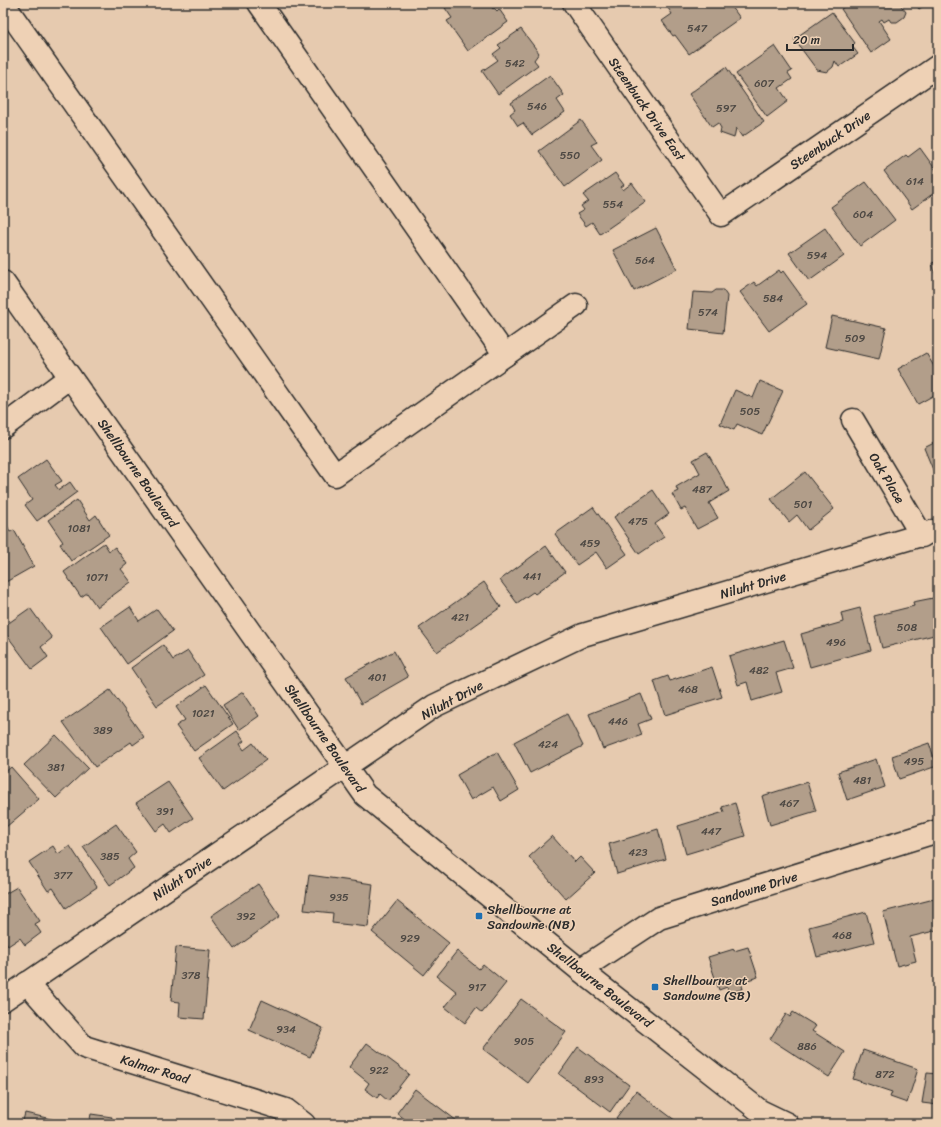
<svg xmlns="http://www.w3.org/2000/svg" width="941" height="1127" font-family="Sriracha,sans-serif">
<rect width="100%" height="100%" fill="#e6caaf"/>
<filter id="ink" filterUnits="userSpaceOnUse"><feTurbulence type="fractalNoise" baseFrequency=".025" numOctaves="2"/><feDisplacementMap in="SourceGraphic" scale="8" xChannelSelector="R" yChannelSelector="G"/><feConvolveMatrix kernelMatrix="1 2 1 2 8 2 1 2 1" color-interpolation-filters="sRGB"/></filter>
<g filter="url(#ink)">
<!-- building -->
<g fill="#b29e8a" stroke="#2b2b2b">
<path d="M 452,3 L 488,3 L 493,9 L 494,8 L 497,11 L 499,9 L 508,22 L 468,51 L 447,21 L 452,18 L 445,8 Z"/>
<path d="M 668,3 L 729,3 L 740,18 L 689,54 L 675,35 L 673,36 L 662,21 L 672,14 L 666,5 Z"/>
<path d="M 850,3 L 899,3 L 906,12 L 904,17 L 897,22 L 891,22 L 889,19 L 884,22 L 882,19 L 879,21 L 891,39 L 871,53 L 841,9 Z"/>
<path d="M 914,3 L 928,3 L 919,9 Z"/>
<path d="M 832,12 L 855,43 L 852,46 L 858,54 L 839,67 L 835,61 L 833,67 L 827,72 L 817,70 L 794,39 Z"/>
<path d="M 521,29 L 539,53 L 534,60 L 538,65 L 498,94 L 482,71 L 498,60 L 493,54 L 501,48 L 498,45 Z"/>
<path d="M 775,46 L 792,71 L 788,73 L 792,79 L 779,88 L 788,101 L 767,117 L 736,74 Z"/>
<path d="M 726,67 L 764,122 L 742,137 L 736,128 L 734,138 L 720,133 L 721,128 L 718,123 L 712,127 L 689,94 Z"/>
<path d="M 550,75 L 564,95 L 557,100 L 565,112 L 532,135 L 523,123 L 518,126 L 510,114 L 515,110 L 511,103 Z"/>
<path d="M 581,120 L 597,142 L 591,145 L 602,160 L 565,187 L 539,151 Z"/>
<path d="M 920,148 L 938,173 L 938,190 L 912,209 L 884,171 L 906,155 L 908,157 Z"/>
<path d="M 615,173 L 624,185 L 621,187 L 623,190 L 632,183 L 646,202 L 600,234 L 592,222 L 586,226 L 577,214 L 584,210 L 581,206 L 588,201 L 583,195 Z"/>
<path d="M 866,182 L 895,220 L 860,246 L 831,207 Z"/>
<path d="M 656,228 L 677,269 L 634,291 L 613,250 Z"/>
<path d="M 825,228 L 844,256 L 809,281 L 789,253 Z"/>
<path d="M 938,261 L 938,283 L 932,263 Z"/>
<path d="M 779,270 L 781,273 L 783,271 L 807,304 L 769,331 L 740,292 L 754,282 L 757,286 Z"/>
<path d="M 716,290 L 723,290 L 727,296 L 723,333 L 689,329 L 693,292 L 712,293 Z"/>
<path d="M 832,316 L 886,328 L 879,359 L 825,347 Z"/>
<path d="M 926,353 L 938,373 L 938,393 L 918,404 L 898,369 Z"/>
<path d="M 760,381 L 783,391 L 762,435 L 737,424 L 734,430 L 720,424 L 735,390 L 753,398 Z"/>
<path d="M 938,441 L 938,477 L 936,477 L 924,448 Z"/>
<path d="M 707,452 L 729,491 L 709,503 L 718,518 L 697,529 L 685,508 L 681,510 L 672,494 L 678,491 L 676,487 L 700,473 L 693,460 Z"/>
<path d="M 46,459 L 62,481 L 55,485 L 59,490 L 70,482 L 77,492 L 37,521 L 25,505 L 32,500 L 18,479 Z"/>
<path d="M 805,472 L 834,509 L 808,530 L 797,515 L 789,522 L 771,499 Z"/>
<path d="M 653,490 L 669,514 L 655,524 L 664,537 L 639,554 L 614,517 Z"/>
<path d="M 77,500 L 90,520 L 96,515 L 109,535 L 71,561 L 60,544 L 63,542 L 48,520 Z"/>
<path d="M 593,507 L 627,554 L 607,568 L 596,552 L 577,565 L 555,534 Z"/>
<path d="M 7,525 L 10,532 L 14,530 L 34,566 L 4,583 L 3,527 Z"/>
<path d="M 104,543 L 109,551 L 115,547 L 127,564 L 121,569 L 131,582 L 97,607 L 87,593 L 81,597 L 64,572 Z"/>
<path d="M 546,546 L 565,572 L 535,594 L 533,592 L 517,603 L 500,580 Z"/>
<path d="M 484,582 L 501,607 L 437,652 L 419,628 Z"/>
<path d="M 933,598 L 938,620 L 938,634 L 882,648 L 874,616 L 914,606 L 913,602 Z"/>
<path d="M 130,607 L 139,621 L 157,609 L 173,631 L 127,664 L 101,627 Z"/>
<path d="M 30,608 L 52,638 L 41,647 L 48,657 L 32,669 L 3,630 L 3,627 Z"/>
<path d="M 860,608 L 871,650 L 810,667 L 801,634 L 843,622 L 841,613 Z"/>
<path d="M 784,640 L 793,668 L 776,673 L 782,692 L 752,701 L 747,682 L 738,685 L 729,656 Z"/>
<path d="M 163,645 L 173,660 L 188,651 L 204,675 L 157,706 L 131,668 Z"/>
<path d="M 394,651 L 408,677 L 361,704 L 346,677 Z"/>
<path d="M 712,667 L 722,697 L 665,715 L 654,681 L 668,676 L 670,681 Z"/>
<path d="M 206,685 L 233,724 L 194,751 L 176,726 L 185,720 L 176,707 Z"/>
<path d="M 110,690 L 144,737 L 133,745 L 131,742 L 95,767 L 63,722 Z"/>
<path d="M 243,692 L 259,716 L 239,730 L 223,705 Z"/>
<path d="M 641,694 L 651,719 L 638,724 L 642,735 L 603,749 L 589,714 Z"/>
<path d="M 567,714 L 583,746 L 530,773 L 514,742 Z"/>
<path d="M 237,731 L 244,741 L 240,744 L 244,750 L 253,743 L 266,760 L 223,791 L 199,758 Z"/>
<path d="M 56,735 L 88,768 L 56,798 L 24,765 Z"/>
<path d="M 929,743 L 937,766 L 899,779 L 892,756 Z"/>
<path d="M 497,752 L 519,790 L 501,801 L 493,787 L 471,800 L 457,775 Z"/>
<path d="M 876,759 L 885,787 L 847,800 L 838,772 Z"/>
<path d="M 11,767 L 39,799 L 6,827 L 3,824 L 3,774 Z"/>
<path d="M 168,782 L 193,818 L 171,833 L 165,824 L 156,831 L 136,803 Z"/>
<path d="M 807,782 L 816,811 L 770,825 L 762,796 Z"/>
<path d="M 735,803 L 745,836 L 686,854 L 678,826 L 724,812 L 722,807 Z"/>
<path d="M 116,824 L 136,852 L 128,859 L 134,868 L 110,885 L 83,847 Z"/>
<path d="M 658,829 L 666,859 L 617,874 L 609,844 Z"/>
<path d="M 552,836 L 575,862 L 580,857 L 595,873 L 566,899 L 529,857 Z"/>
<path d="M 53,846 L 58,854 L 70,846 L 97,887 L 66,908 L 53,888 L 48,891 L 29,862 Z"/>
<path d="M 309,875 L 373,884 L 368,927 L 332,923 L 333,913 L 304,910 Z"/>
<path d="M 258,884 L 280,916 L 234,949 L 211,916 Z"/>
<path d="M 17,887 L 40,921 L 35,924 L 41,933 L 25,945 L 20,938 L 8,946 L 3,939 L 3,895 Z"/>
<path d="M 938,898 L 938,930 L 910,937 L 916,961 L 897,966 L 883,912 Z"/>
<path d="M 397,901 L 449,943 L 424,975 L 372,932 Z"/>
<path d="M 866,912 L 874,942 L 817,957 L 809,927 Z"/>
<path d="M 176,947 L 210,950 L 204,1019 L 179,1017 L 180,1002 L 171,1001 Z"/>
<path d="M 748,947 L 758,977 L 741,982 L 743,989 L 729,993 L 727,987 L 719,990 L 708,957 L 734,949 L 734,951 Z"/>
<path d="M 457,951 L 479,969 L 483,964 L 506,983 L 482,1013 L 476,1008 L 465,1023 L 445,1007 L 457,992 L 437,976 Z"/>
<path d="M 521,999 L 566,1032 L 528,1083 L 483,1049 Z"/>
<path d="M 262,1000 L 323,1028 L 310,1057 L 249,1030 Z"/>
<path d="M 793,1012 L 816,1026 L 812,1031 L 845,1052 L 829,1077 L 770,1039 L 786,1014 L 790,1017 Z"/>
<path d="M 367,1043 L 409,1074 L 388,1101 L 380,1094 L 377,1098 L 365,1089 L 369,1083 L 349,1067 Z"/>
<path d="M 578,1047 L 629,1085 L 610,1112 L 559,1074 Z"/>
<path d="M 863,1050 L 918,1069 L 907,1103 L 890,1097 L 892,1092 L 853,1079 Z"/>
<path d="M 927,1073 L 938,1074 L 938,1105 L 922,1103 Z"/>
<path d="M 415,1089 L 461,1124 L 411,1124 L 397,1113 Z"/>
<path d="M 636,1091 L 680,1124 L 625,1124 L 616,1118 Z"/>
<path d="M 25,1113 L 73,1124 L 22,1124 Z"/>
<path d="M 91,1114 L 112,1117 L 110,1124 L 89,1124 Z"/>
</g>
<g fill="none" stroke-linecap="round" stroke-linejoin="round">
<!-- minor casing -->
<g stroke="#2b2b2b" stroke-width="25">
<g id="minor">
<path d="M 3,3 L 335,475 L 576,305"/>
<path d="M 259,3 L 505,355"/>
<path d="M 574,3 L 721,215 L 938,66"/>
<path d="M 3,282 L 365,795 L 580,970 L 760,1111 L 787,1124"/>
<path d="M 853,420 L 922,536"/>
<path d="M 3,427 L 70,377"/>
<path d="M 580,970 L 659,918 L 938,831"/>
<path d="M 27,983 L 84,1047 L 286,1110 L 304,1124"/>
<path d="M 3,1000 L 434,706 L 583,635 L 938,530"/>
</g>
</g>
<!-- minor -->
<use href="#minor" stroke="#eed1b5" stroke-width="22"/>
</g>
</g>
<!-- markers -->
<g fill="#1f6fb2" stroke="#eed1b5" stroke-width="1.5">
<rect x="475" y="912" width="8" height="8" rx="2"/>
<rect x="651" y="983" width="8" height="8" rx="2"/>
</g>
<g text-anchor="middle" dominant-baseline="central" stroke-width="3" stroke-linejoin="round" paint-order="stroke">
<!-- number labels -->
<g font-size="11" fill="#4d4843">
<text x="697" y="28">547</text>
<text x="515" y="63">542</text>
<text x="764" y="83">607</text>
<text x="537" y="106">546</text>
<text x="726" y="108">597</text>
<text x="570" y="155">550</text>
<text x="915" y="181">614</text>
<text x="613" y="204">554</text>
<text x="863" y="214">604</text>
<text x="817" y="255">594</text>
<text x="645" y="260">564</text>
<text x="773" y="298">584</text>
<text x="708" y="312">574</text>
<text x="855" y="338">509</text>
<text x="750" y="411">505</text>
<text x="702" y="489">487</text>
<text x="803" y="504">501</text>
<text x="638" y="521">475</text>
<text x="79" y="528">1081</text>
<text x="590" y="543">459</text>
<text x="532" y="576">441</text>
<text x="97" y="577">1071</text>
<text x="460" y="617">421</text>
<text x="907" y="627">508</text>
<text x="836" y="642">496</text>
<text x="759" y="670">482</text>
<text x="377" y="677">401</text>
<text x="688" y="689">468</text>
<text x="203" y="713">1021</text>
<text x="618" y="721">446</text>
<text x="103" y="730">389</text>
<text x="548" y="744">424</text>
<text x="914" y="761">495</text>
<text x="56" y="767">381</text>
<text x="862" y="780">481</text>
<text x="789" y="803">467</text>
<text x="165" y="811">391</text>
<text x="711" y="831">447</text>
<text x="638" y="852">423</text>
<text x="110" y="856">385</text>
<text x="63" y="875">377</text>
<text x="339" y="897">935</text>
<text x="246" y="916">392</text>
<text x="842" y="935">468</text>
<text x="410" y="938">929</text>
<text x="191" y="975">378</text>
<text x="477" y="987">917</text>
<text x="286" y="1029">934</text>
<text x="524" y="1041">905</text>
<text x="807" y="1046">886</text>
<text x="379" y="1070">922</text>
<text x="885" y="1074">872</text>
<text x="594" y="1079">893</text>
</g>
<!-- street labels -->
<g font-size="13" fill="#2b2b2b" stroke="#eed1b5">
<text transform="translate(647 109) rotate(55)">Steenbuck Drive East</text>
<text transform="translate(830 140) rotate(-34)">Steenbuck Drive</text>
<text transform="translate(138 473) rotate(55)">Shellbourne Boulevard</text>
<text transform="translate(887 478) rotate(59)">Oak Place</text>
<text transform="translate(753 585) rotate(-16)">Niluht Drive</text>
<text transform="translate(452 700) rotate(-28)">Niluht Drive</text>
<text transform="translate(325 738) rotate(55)">Shellbourne Boulevard</text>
<text transform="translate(182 878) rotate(-34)">Niluht Drive</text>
<text transform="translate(754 889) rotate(-17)">Sandowne Drive</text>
<text transform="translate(600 985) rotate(38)">Shellbourne Boulevard</text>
<text transform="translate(155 1069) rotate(17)">Kalmar Road</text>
</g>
<!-- poi labels -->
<g font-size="13" fill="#2b2b2b" stroke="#eed1b5" text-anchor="start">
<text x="487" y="909">Shellbourne at<tspan x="487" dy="15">Sandowne (NB)</tspan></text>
<text x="663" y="980">Shellbourne at<tspan x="663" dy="15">Sandowne (SB)</tspan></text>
</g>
</g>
<!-- margin -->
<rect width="941" height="1127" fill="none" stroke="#eed1b5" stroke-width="16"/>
<rect x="8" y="8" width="925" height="1111" fill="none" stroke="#2b2b2b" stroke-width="1.5" filter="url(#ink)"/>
<!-- scale -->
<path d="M787 44v6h66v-6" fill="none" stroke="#2b2b2b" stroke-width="2"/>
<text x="793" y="44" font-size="12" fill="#2b2b2b" stroke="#eed1b5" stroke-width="3" paint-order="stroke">20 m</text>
</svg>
